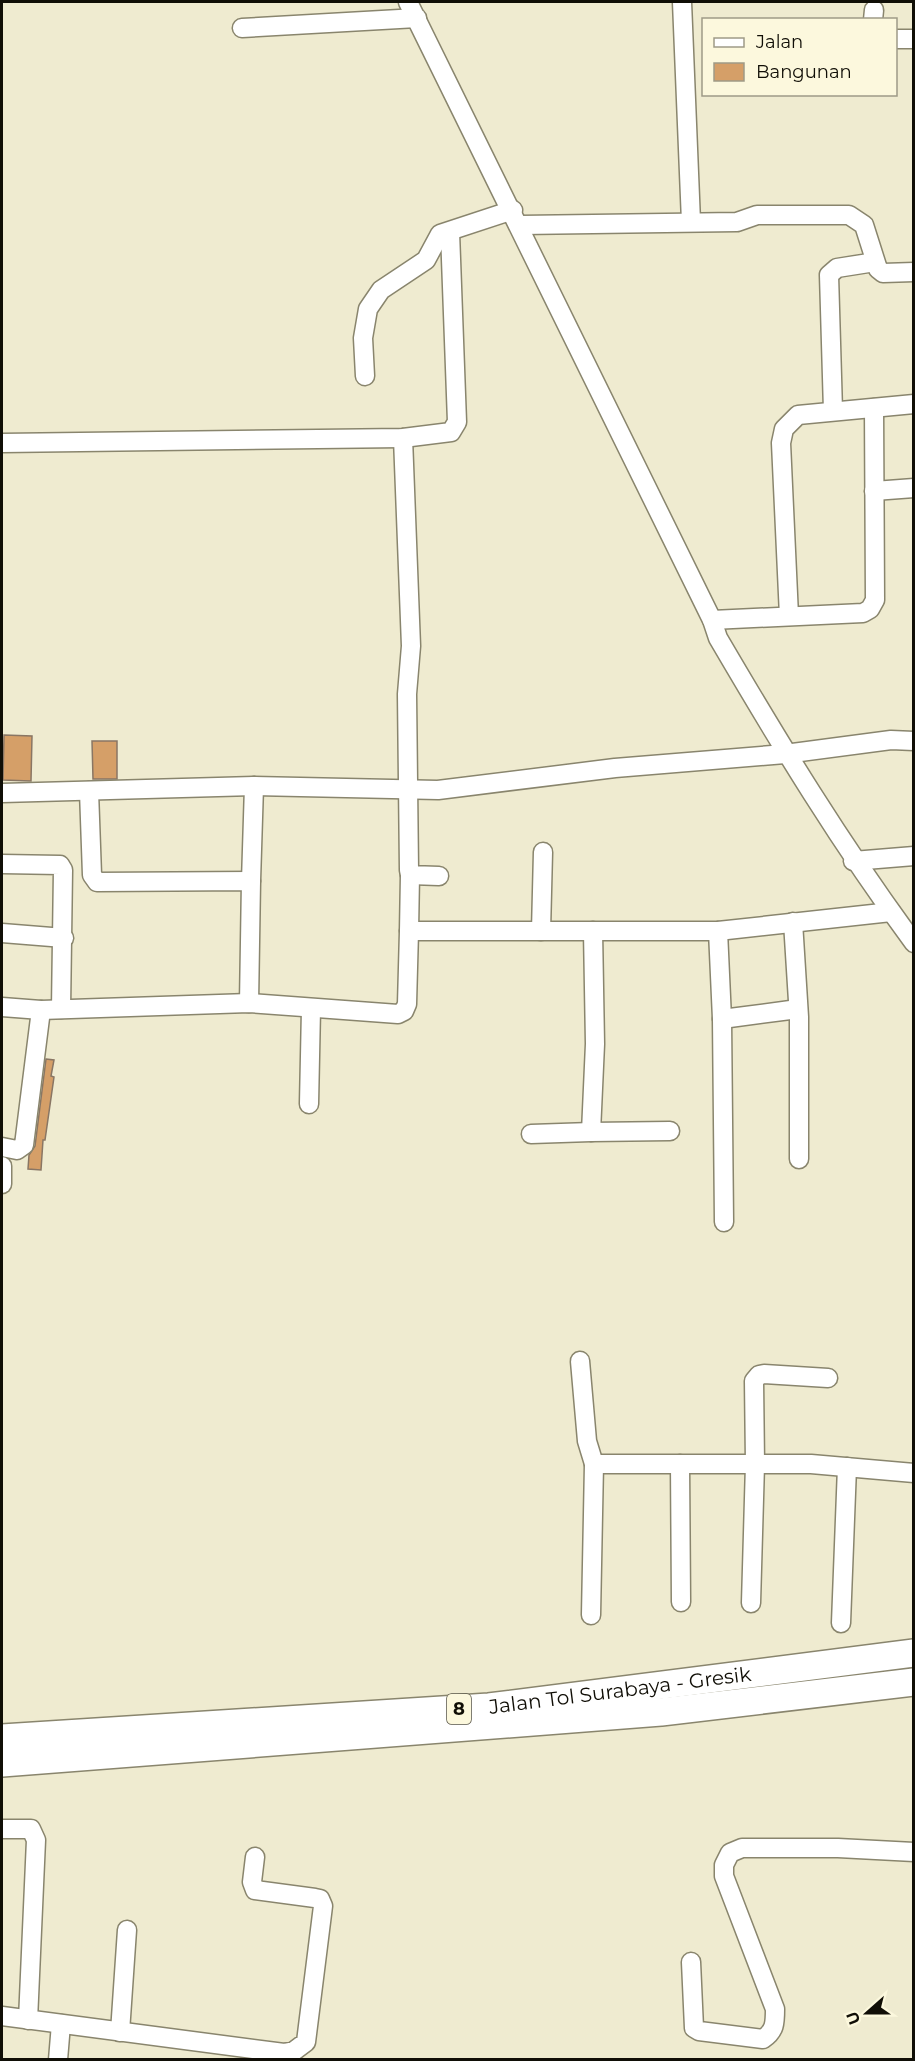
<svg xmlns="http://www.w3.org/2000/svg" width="915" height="2061" font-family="Montserrat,sans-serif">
<rect width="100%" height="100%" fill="#efebd0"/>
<!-- building -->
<g fill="#d59f68" stroke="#897664" stroke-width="1.5">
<path d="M 4,735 L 32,736 L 31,781 L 3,780 Z"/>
<path d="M 92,741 L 117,741 L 117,779 L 93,779 Z"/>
<path d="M 46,1059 L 54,1060 L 51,1076 L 54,1077 L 45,1140 L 43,1140 L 41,1170 L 28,1169 L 29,1155 L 35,1146 Z"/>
</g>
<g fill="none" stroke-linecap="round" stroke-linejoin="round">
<!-- minor casing -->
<g stroke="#89856d" stroke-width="21">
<g id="minor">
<path d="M 408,2 L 712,620 L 718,638 C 780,744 841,844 914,943"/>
<path d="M 682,2 L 691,222"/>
<path d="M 873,20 L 874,10"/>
<path d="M 242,28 L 417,18"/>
<path d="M 896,39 L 914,39"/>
<path d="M 521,225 L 737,222 L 757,215 L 849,215 L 864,225 L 878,269 L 883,273 L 914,272"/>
<path d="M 365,376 L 363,338 L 368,309 L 381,290 L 426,260 L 440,234 L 513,210"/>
<path d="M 833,411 L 829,275 L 837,268 L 875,262"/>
<path d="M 403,438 L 411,646 L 407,694 L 409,870 L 410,875 L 439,876"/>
<path d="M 2,443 L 403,438 L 451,432 L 457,422 L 450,232"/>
<path d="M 874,491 L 914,488"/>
<path d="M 789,616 L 781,443 L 784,429 L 798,415 L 914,404"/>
<path d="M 712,620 L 863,613 L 870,609 L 875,600 L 874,408"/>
<path d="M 89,791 L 92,875 L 97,882 L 251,881 L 249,1003"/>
<path d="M 2,793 L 254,786 L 438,790 L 615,768 L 785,754 L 891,740 L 914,741"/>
<path d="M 853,861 L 914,856"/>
<path d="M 2,864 L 60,865 L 63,870 L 61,1009"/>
<path d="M 251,881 L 254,786"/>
<path d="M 793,922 L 799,1017 L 799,1159"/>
<path d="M 409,931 L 410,875"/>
<path d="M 541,931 L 543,852"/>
<path d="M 593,931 L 595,1044 L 591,1132 L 670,1131"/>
<path d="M 718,931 L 722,1019 L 724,1222"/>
<path d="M 2,933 L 64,938"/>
<path d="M 2,1007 L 41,1010"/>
<path d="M 722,1019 L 798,1009"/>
<path d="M 309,1104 L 311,1009"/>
<path d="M 531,1134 L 591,1132"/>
<path d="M 2,1147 L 17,1150 L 24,1145 L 41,1010 L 249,1003 L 398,1014 L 404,1011 L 407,1004 L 409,931 L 718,931 L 891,912"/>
<path d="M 2,1166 L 2,1184"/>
<path d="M 580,1361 L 587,1441 L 594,1464"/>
<path d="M 680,1464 L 681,1602"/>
<path d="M 751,1603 L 755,1464 L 754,1381 L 759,1375 L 764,1374 L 828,1378"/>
<path d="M 591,1615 L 594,1464 L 811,1464 L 914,1473"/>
<path d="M 841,1623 L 847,1467"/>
<path d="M 2,1829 L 31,1829 L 36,1840 L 28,2020"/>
<path d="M 691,1962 L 694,2028 L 699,2031 L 763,2039 C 775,2031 775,2023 775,2009 L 724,1876 L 724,1865 L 730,1853 L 742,1848 L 838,1848 L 914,1852"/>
<path d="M 2,2016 L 284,2053 L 294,2051 L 306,2042 L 323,1906 L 320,1899 L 315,1898 L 255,1890 L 252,1882 L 255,1857"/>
<path d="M 120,2032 L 127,1930"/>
<path d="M 58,2060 L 61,2024"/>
</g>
</g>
<!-- highway casing -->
<g stroke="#89856d" stroke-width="30">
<g id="highway">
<path id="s1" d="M 2,1738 L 489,1707 L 914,1653"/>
<path d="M 2,1763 L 661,1712 L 914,1682"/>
</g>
</g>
<!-- minor -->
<use href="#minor" stroke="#fff" stroke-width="18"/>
<!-- highway -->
<use href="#highway" stroke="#fff" stroke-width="27"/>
</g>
<g text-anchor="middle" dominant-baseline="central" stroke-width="6" stroke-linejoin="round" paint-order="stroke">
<!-- shield labels -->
<rect fill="#fcf8dd" stroke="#575446" stroke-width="1.5" x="447" y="1694" width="24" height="30" rx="4.5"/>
<g font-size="18" font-weight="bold" fill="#100e06">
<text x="459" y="1709">8</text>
</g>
<!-- street labels -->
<g font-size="20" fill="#100e06" stroke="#fcf8dd">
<text stroke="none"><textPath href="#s1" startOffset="620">Jalan Tol Surabaya - Gresik</textPath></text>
</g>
</g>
<!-- border -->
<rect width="915" height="2061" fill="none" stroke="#100e06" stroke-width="6"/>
<!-- legend -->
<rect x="702" y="18" width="195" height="78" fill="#fcf8dd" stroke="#9e9a87" stroke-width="1.5"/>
<rect x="714" y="38" width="30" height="9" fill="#ffffff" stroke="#9e9a87" stroke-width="1.5"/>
<text x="756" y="48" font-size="18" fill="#100e06">Jalan</text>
<rect x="714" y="63" width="30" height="18" fill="#d59f68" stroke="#9e9a87" stroke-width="1.5"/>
<text x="756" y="78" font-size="18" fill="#100e06">Bangunan</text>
<!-- north arrow -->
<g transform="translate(867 2013) rotate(249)" stroke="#fcf8dd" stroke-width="4.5" paint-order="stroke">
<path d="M0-4.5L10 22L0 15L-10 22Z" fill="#100e06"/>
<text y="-9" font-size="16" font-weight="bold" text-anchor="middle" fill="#100e06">U</text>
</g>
</svg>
